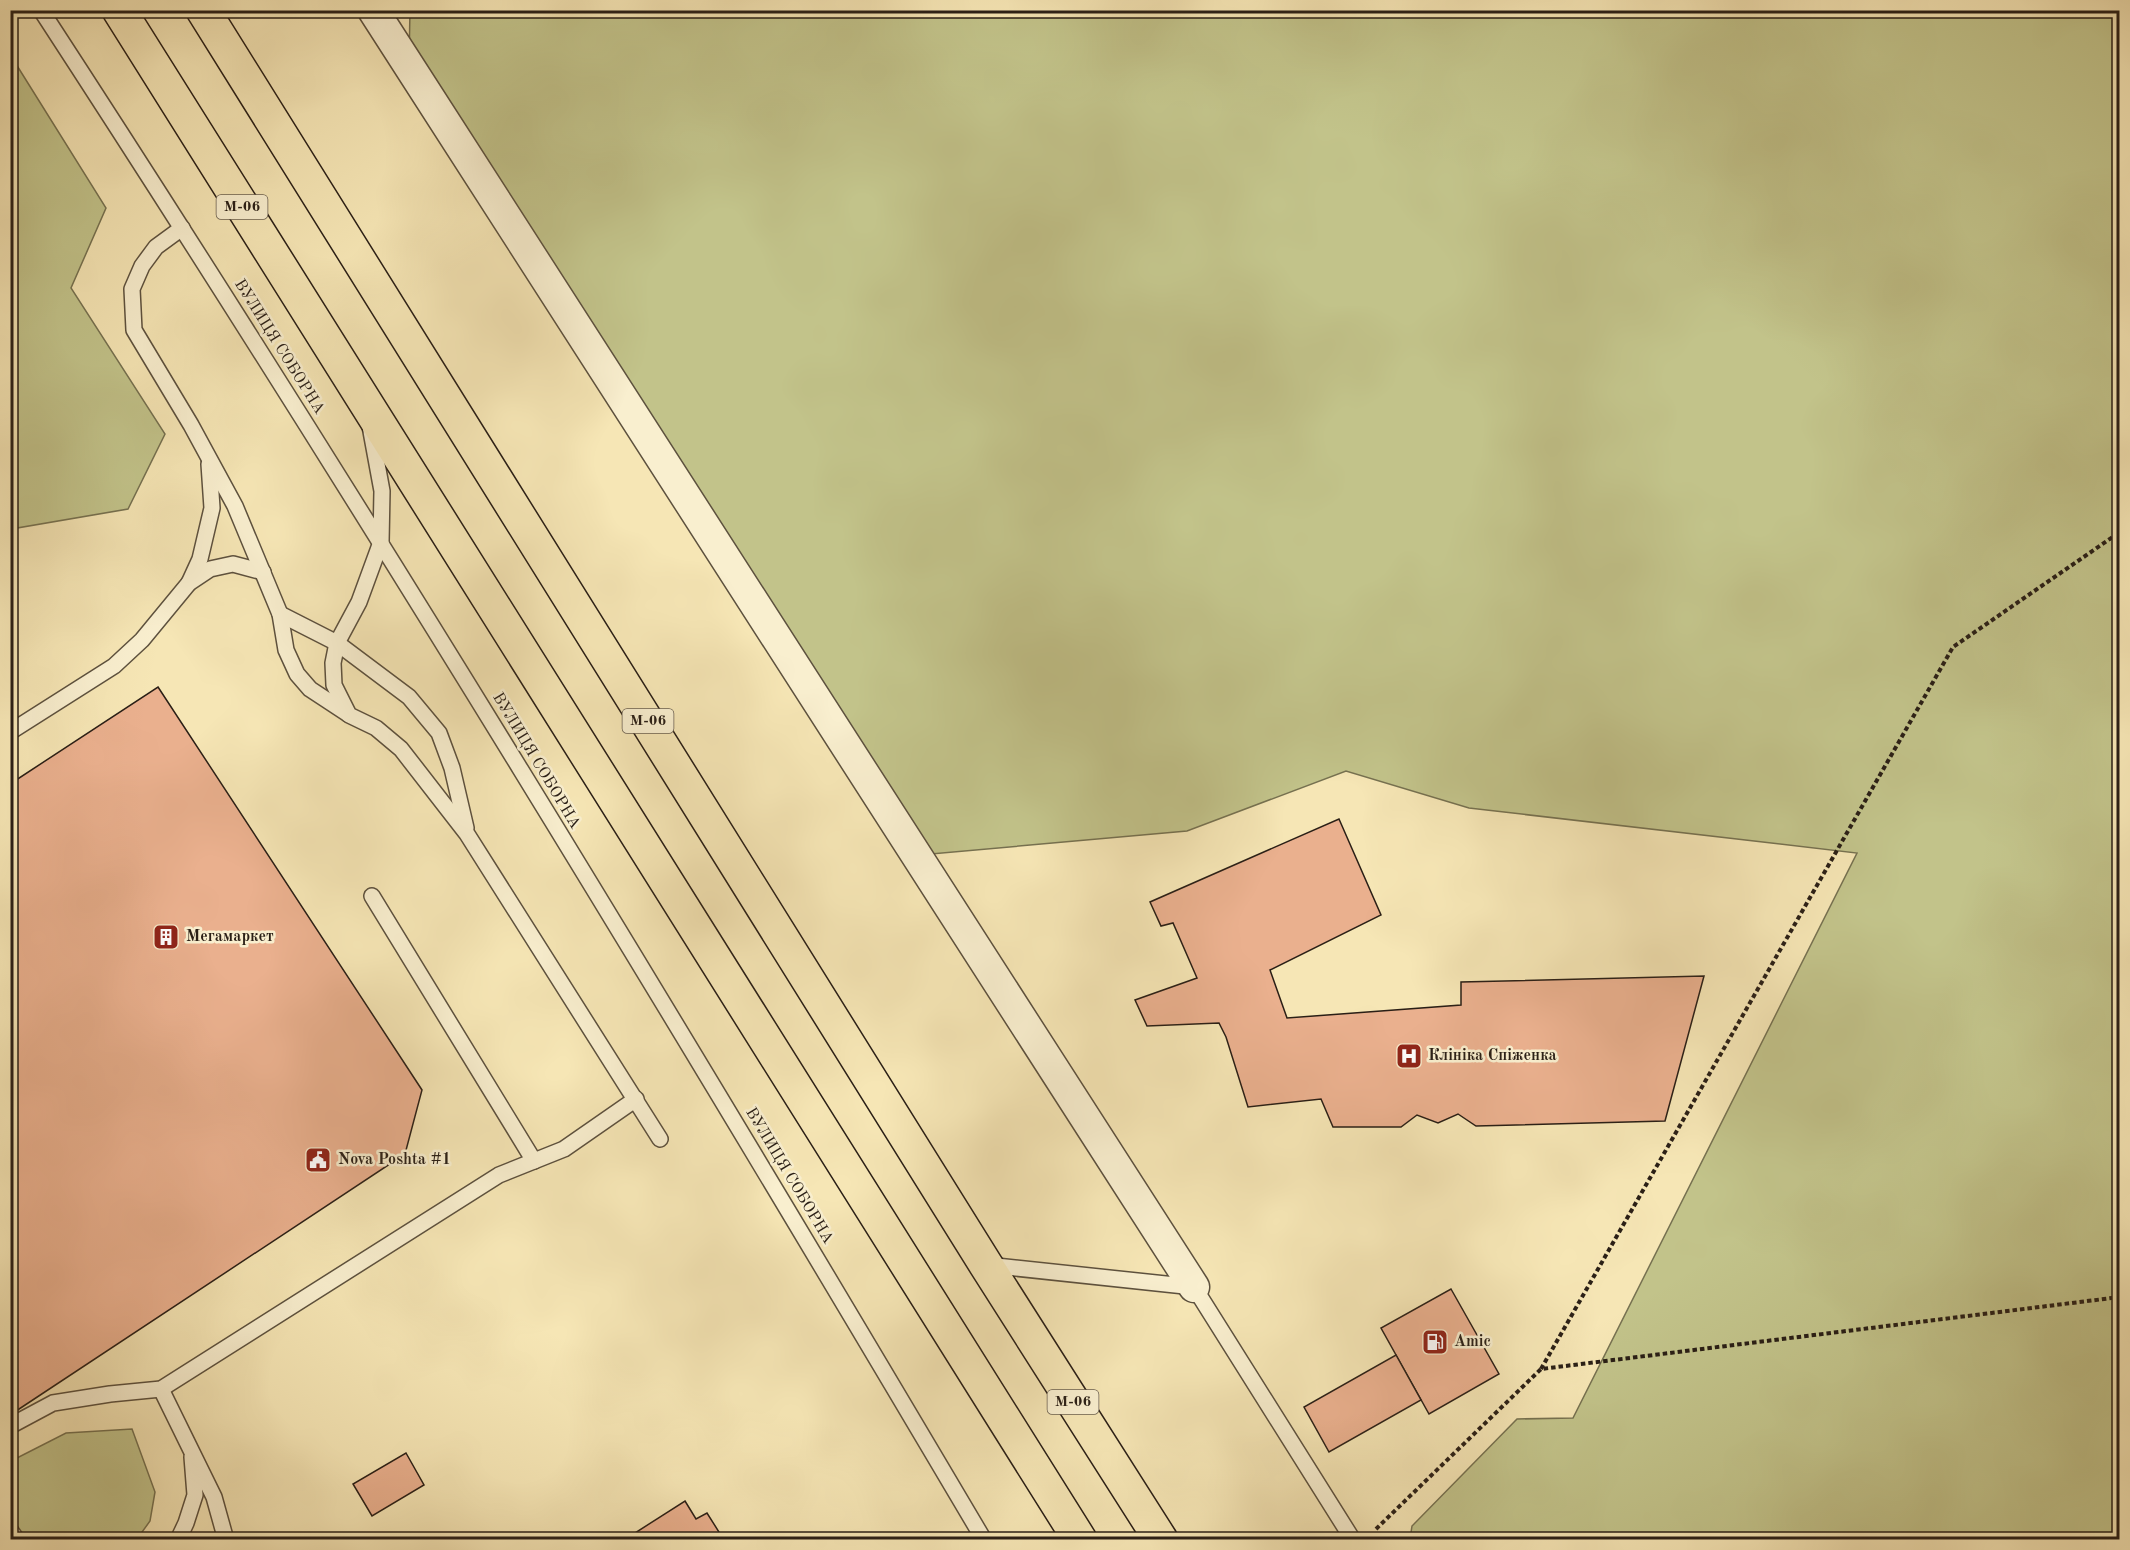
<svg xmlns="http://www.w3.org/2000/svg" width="2130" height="1550" font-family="'Old Standard TT',serif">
<rect width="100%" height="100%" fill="#f6e6b5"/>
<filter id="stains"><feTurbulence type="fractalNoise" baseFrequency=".00333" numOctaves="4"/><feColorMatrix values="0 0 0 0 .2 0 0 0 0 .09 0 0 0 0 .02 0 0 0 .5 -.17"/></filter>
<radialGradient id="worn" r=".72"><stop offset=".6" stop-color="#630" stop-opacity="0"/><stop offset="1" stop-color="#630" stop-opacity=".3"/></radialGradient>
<!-- green -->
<g fill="#c2c38a" stroke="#767150" stroke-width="1.5">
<path d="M 410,10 L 2119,11 L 2119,1539 L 1410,1539 L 1412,1526 L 1517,1419 L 1573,1418 L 1857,853 L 1469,808 L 1346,771 L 1187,831 L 931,854 L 409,63 Z"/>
<path d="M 11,56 L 106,208 L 71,288 L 165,434 L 128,509 L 11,529 Z"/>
<path d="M 132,1429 L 155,1492 L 150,1521 L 137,1539 L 11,1540 L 11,1461 L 66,1433 Z"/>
</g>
<!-- building -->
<g fill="#eab08e" stroke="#2a1f16" stroke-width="1.5">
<path d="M 158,687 L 422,1090 L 405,1154 L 10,1415 L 10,1351 L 14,1349 L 10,1344 L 10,784 Z"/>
<path d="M 1339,819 L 1381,915 L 1270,970 L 1287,1018 L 1461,1005 L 1461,982 L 1704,976 L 1665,1121 L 1476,1126 L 1458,1114 L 1438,1123 L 1417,1115 L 1401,1127 L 1333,1127 L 1321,1099 L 1248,1107 L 1226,1037 L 1219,1023 L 1147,1026 L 1135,1000 L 1197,978 L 1173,923 L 1161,926 L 1150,902 Z"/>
<path d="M 1451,1289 L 1499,1374 L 1429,1414 L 1381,1328 Z"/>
<path d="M 1396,1355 L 1421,1400 L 1329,1452 L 1304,1407 Z"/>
<path d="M 406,1453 L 424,1485 L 372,1516 L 353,1484 Z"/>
<path d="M 685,1501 L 696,1519 L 707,1513 L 724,1540 L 624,1540 Z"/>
</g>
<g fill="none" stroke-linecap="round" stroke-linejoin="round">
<!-- lane casing -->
<g stroke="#5d513e" stroke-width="18">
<g id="lane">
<path d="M 41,10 C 368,512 679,1024 984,1540"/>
<path d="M 182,228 L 156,247 L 142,266 L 132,289 L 134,330 L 191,425 L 235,506 L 280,614 L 286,650 L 297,674 L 310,689 L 348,714"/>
<path d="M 370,426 L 382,491 L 381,542 L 359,602 L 337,643 L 333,663 L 334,685 L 349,715 L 376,728 L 401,749 L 467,834 L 660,1139"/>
<path d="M 189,583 L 200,559 L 212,508 L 209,464"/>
<path d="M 280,614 L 337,643 L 409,697 L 439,733 L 452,768 L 466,828"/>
<path d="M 10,732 L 114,666 L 142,640 L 189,583 L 210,569 L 233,564 L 263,572"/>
<path d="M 372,896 L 534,1161"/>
<path d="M 987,1265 L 1194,1287 L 1353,1540"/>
<path d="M 161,1389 L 214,1497 L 226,1540"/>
<path d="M 10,1426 L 53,1403 L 110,1394 L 161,1389 L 499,1175 L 564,1149 L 636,1099"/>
<path d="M 10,1530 L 17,1540"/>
<path d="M 178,1540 L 186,1523 L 195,1495 L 192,1457"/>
</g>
</g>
<!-- street casing -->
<g stroke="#5d513e" stroke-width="33">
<path id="street" d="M 373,10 L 1194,1287"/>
</g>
<!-- highway casing -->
<g stroke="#2a1f16" stroke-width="36">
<g id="highway">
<path d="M 119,10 L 1080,1540"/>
<path d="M 203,10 L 986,1265 L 1161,1540"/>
</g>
</g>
<!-- path -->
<g stroke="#2a1f16" stroke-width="4" stroke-dasharray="4.5 3" stroke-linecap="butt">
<path d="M 1541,1369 L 1953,647 L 2120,532"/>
<path d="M 1376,1529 L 1541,1369 L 2120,1297"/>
</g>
<!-- lane -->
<use href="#lane" stroke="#f9efcf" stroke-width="15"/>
<!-- street -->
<use href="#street" stroke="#f9efcf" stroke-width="30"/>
<!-- highway -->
<use href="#highway" stroke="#f6e6b5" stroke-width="33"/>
</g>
<!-- icons -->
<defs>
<g id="building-square" transform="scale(1.35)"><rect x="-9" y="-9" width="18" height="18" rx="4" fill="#8f2418" stroke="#f9efcf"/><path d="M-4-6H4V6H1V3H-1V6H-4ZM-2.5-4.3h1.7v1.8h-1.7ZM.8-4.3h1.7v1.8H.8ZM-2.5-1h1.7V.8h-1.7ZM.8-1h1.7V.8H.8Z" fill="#fff"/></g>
<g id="hospital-square" transform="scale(1.35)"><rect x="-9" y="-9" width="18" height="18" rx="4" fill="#8f2418" stroke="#f9efcf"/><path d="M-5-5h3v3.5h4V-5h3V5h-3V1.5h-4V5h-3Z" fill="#fff"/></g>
<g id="civic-square" transform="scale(1.35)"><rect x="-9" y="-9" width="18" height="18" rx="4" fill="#8f2418" stroke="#f9efcf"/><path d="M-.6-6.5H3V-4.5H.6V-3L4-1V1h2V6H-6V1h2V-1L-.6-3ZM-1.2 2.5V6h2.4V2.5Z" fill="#fff"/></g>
<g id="fuel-square" transform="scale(1.35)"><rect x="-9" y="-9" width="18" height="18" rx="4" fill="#8f2418" stroke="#f9efcf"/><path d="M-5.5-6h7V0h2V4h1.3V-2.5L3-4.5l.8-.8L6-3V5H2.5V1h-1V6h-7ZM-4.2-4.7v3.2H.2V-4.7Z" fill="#fff"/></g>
</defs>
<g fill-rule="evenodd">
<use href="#building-square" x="166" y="937"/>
<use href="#hospital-square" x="1409" y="1056"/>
<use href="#civic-square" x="318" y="1160"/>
<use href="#fuel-square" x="1435" y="1342"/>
</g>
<g text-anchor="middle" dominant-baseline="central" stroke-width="5" stroke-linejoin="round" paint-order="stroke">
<!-- shield labels -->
<g fill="#f9efcf" stroke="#685d4e" stroke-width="1.5">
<rect x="216.5" y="195" width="51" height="24" rx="4.5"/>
<rect x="622.5" y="709" width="51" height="24" rx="4.5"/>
<rect x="1047.5" y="1390" width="51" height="24" rx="4.5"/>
</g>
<g font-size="15" font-weight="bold" fill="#2a1f16">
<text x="242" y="207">М-06</text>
<text x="648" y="721">М-06</text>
<text x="1073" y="1402">М-06</text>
</g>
<!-- street labels -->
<g font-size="16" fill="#2a1f16" stroke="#f9efcf">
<text transform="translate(279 347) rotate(58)">ВУЛИЦЯ СОБОРНА</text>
<text transform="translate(536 761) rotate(59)">ВУЛИЦЯ СОБОРНА</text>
<text transform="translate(789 1176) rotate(59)">ВУЛИЦЯ СОБОРНА</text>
</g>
<!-- poi labels -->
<g font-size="16" font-weight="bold" fill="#2a1f16" stroke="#f9efcf" text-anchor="start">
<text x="186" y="937">Мегамаркет</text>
<text x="1428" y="1056">Клініка Спіженка</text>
<text x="338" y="1160">Nova Poshta #1</text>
<text x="1454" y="1342">Amic</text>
</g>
</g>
<!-- margin -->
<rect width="2130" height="1550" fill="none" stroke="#f6e6b5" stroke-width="36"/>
<rect x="12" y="12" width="2106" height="1526" fill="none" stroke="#2a1f16" stroke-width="3"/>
<rect x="18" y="18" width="2094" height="1514" fill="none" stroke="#2a1f16" stroke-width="1.5"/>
<rect width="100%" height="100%" filter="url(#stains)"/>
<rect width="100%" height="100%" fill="url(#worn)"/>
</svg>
